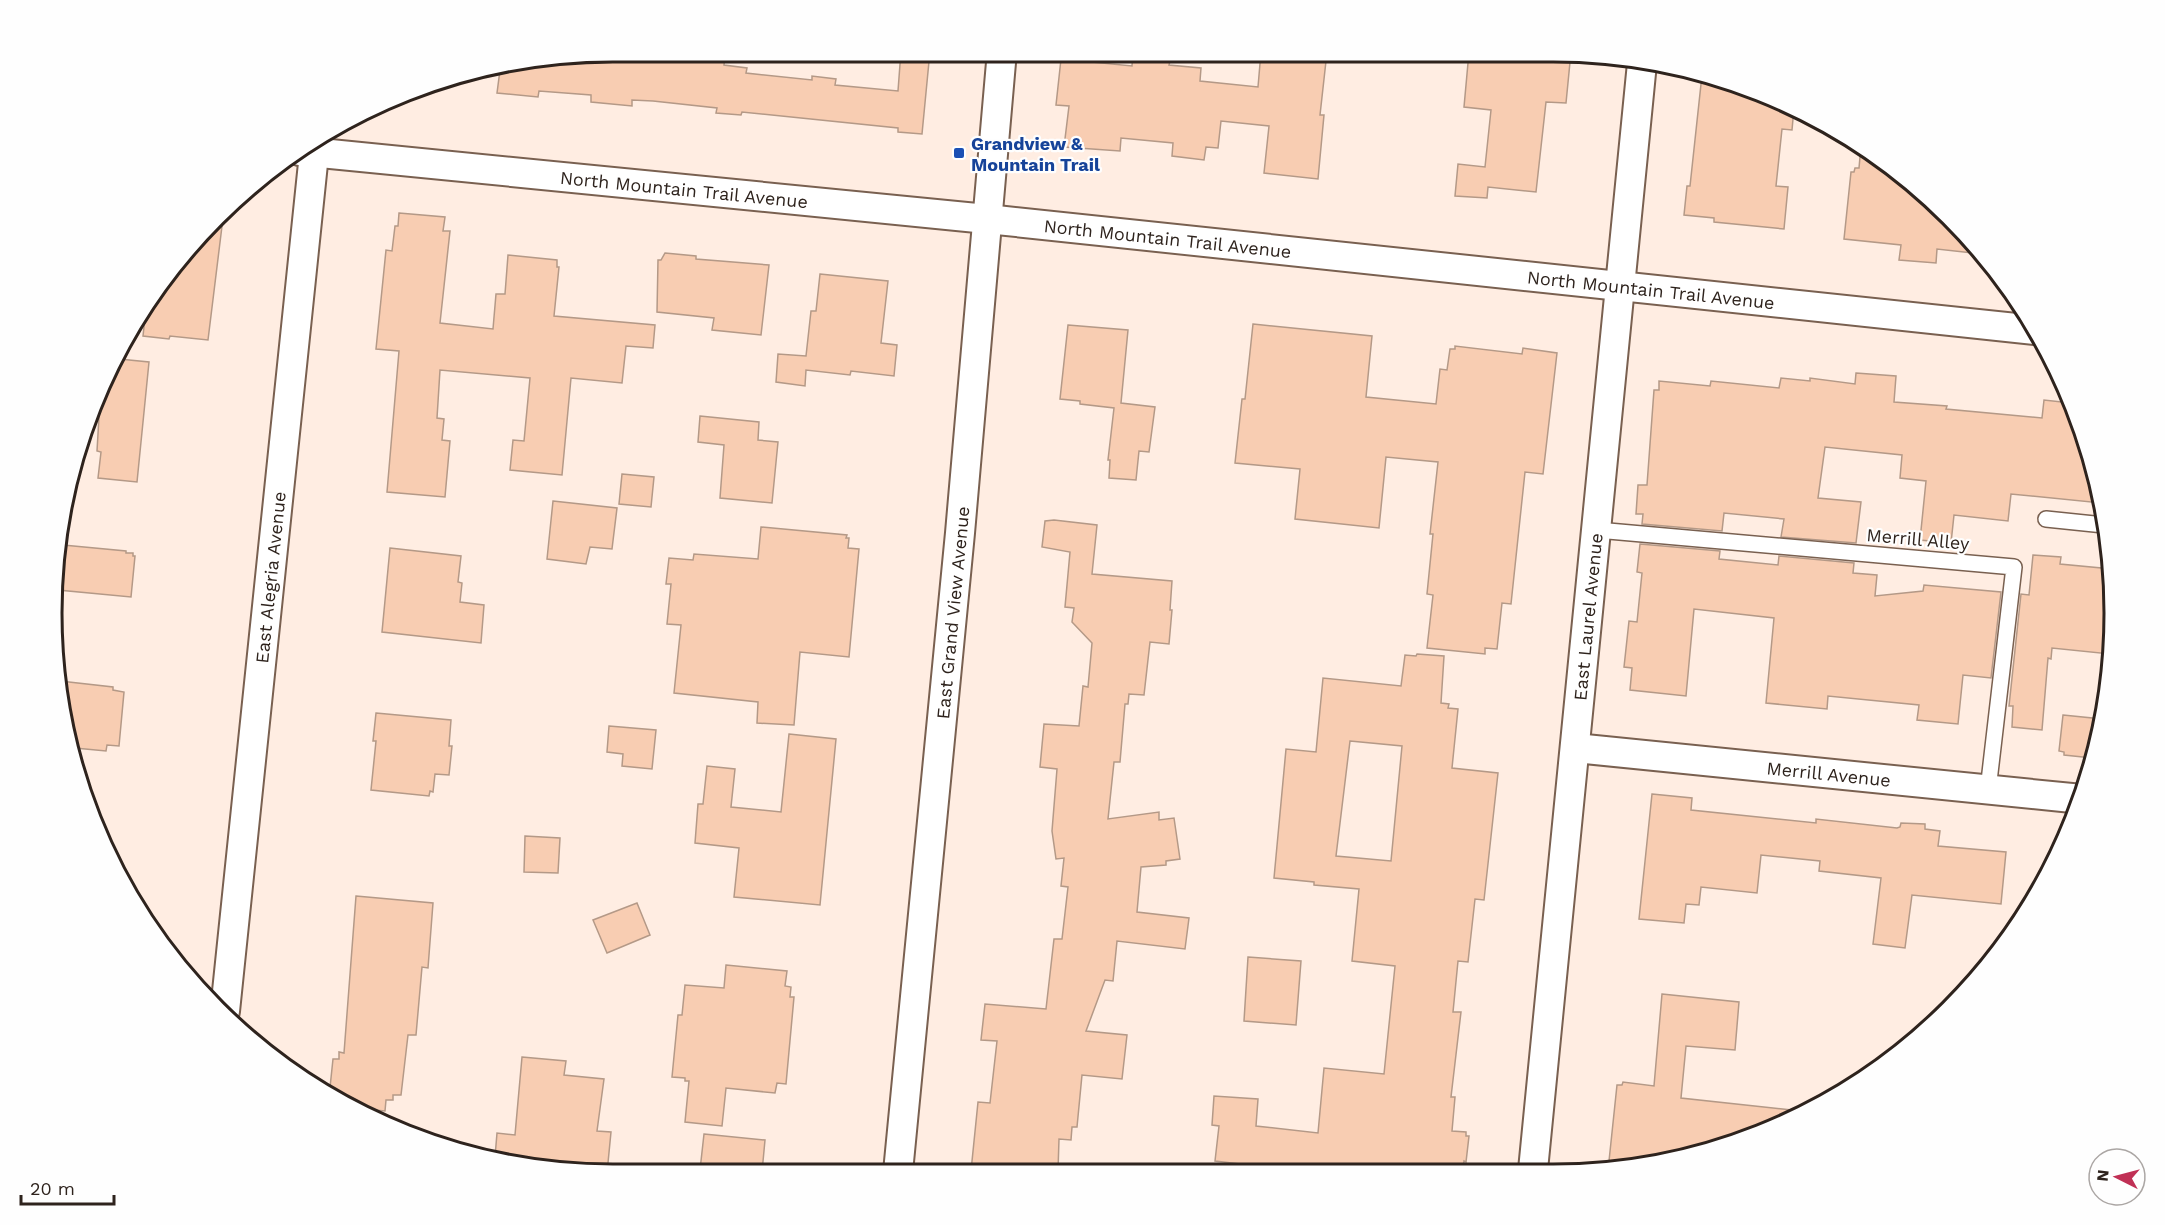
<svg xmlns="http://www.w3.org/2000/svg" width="2165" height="1225" font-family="'Work Sans',sans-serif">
<rect width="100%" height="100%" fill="#ffede2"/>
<!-- building -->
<g fill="#f8cdb2" stroke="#b49987" stroke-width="1.5" fill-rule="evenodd">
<path d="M 664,51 L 717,51 L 717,55 L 725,56 L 724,65 L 747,68 L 746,73 L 812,80 L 812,76 L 836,79 L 835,85 L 898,91 L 901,51 L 930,51 L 922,134 L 898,132 L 898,128 L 742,112 L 741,115 L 716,113 L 717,108 L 653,101 L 632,100 L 632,106 L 591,102 L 591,95 L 539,91 L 538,97 L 497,93 L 500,70 L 601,53 L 663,59 Z"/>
<path d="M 1133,52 L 1168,52 L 1167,61 L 1170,61 L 1169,65 L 1201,68 L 1200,81 L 1258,87 L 1261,52 L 1327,52 L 1320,115 L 1324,115 L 1318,179 L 1264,173 L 1269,126 L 1221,121 L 1218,148 L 1206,147 L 1204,160 L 1172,156 L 1173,143 L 1121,138 L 1120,151 L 1064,147 L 1069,106 L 1056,105 L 1061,59 L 1132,66 Z"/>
<path d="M 1469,52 L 1571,52 L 1566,103 L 1546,102 L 1536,192 L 1488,187 L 1487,198 L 1455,196 L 1458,164 L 1485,167 L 1491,110 L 1464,107 Z"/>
<path d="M 1702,75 L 1733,81 L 1794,108 L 1792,130 L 1782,129 L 1776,186 L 1788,187 L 1784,229 L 1714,222 L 1714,218 L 1684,215 L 1687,186 L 1690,186 Z"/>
<path d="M 1861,146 L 1923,191 L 1982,254 L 1937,249 L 1936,263 L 1899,260 L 1901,245 L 1844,239 L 1851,172 L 1854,172 L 1855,168 L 1859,168 Z"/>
<path d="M 399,213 L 445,217 L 443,231 L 450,231 L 440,323 L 493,329 L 496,294 L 505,294 L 508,255 L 557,260 L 557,267 L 559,267 L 554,316 L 655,325 L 653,348 L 626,346 L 622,383 L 571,378 L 562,475 L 510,470 L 513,440 L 524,441 L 530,378 L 440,370 L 437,418 L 444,419 L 442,440 L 450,441 L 445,497 L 387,492 L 399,351 L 376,349 L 386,250 L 392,251 L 395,226 L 398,226 Z"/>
<path d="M 223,218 L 208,340 L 170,336 L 169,339 L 143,336 L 147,299 Z"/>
<path d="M 665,253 L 696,256 L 696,259 L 769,265 L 761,335 L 712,330 L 714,318 L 657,312 L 658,260 L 661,260 Z"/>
<path d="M 820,274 L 888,281 L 881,343 L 897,345 L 894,376 L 851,371 L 850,375 L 806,370 L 805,386 L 776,382 L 778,354 L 806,356 L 811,311 L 816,311 Z"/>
<path d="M 1253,324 L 1372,336 L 1366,397 L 1436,404 L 1440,369 L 1447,370 L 1450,349 L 1455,349 L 1455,346 L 1522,354 L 1523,348 L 1557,353 L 1543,474 L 1525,472 L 1511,604 L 1502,603 L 1497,649 L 1485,648 L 1485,654 L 1427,648 L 1433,595 L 1427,594 L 1433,534 L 1430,534 L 1438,462 L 1386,457 L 1379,528 L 1295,519 L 1300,469 L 1235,463 L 1242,399 L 1245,399 Z"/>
<path d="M 1068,325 L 1128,330 L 1121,403 L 1155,407 L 1149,452 L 1139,451 L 1136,480 L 1109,478 L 1110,460 L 1108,460 L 1114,408 L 1080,404 L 1080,401 L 1060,399 Z"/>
<path d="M 119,359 L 149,362 L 137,482 L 98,478 L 101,452 L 97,451 L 100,400 Z"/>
<path d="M 1856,373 L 1896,376 L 1894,402 L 1947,406 L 1946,409 L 2042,418 L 2044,400 L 2071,403 L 2095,468 L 2101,503 L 2011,494 L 2008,521 L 1954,515 L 1951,543 L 1920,540 L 1926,481 L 1900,478 L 1902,455 L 1825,447 L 1818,498 L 1861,502 L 1856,543 L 1781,537 L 1784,519 L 1724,513 L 1722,531 L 1642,524 L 1643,514 L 1636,514 L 1638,485 L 1647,485 L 1654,390 L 1659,390 L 1659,381 L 1710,386 L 1711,381 L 1779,388 L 1781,378 L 1810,381 L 1810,378 L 1855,384 Z"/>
<path d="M 700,416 L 759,422 L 758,440 L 778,442 L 772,503 L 720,498 L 724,445 L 698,442 Z"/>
<path d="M 622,474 L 654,477 L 651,507 L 619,504 Z"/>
<path d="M 553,501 L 617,508 L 612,549 L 590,547 L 586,564 L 547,559 Z"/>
<path d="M 1054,520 L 1097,525 L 1092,574 L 1172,581 L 1170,610 L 1172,610 L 1169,644 L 1150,642 L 1144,695 L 1129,694 L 1128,704 L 1125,704 L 1120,762 L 1114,762 L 1108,819 L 1159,812 L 1159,820 L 1174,818 L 1180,859 L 1166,861 L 1166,865 L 1141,867 L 1137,912 L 1189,918 L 1185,949 L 1117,941 L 1113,981 L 1105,980 L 1086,1031 L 1127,1035 L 1122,1079 L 1082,1075 L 1077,1127 L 1072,1127 L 1071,1140 L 1059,1139 L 1058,1171 L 971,1171 L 978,1102 L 990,1103 L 997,1041 L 981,1040 L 985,1004 L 1046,1009 L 1054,939 L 1062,939 L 1068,887 L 1061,886 L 1064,858 L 1056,859 L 1052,831 L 1057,769 L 1040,767 L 1044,724 L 1079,726 L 1083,686 L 1088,687 L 1092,643 L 1072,622 L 1074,608 L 1065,607 L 1070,552 L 1042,547 L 1045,521 Z"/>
<path d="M 761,527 L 847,535 L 846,538 L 849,538 L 848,548 L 859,549 L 849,657 L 800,652 L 794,725 L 757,723 L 758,702 L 674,693 L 681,625 L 667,624 L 671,584 L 666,584 L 669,558 L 693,560 L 694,554 L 758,559 Z"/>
<path d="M 1640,544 L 1720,551 L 1719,559 L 1778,565 L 1779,556 L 1854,563 L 1853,573 L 1877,575 L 1875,596 L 1923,591 L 1924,585 L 2001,592 L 1991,678 L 1963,675 L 1958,724 L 1917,720 L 1919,705 L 1828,696 L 1827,709 L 1766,703 L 1774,618 L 1694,609 L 1686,696 L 1630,690 L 1632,668 L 1624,667 L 1629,621 L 1637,622 L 1642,573 L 1637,572 Z"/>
<path d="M 63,545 L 126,551 L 126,553 L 133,553 L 133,556 L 135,556 L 131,597 L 58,590 Z"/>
<path d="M 390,548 L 461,556 L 458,582 L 462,583 L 460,602 L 484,605 L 481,643 L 382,632 Z"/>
<path d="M 2033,555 L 2061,557 L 2060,564 L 2112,569 L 2113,576 L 2110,654 L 2052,648 L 2051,659 L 2048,658 L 2042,730 L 2012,727 L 2013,706 L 2009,706 L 2021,594 L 2029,595 Z"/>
<path d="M 1417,654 L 1444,656 L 1441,703 L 1449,704 L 1448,708 L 1458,709 L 1452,768 L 1498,773 L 1484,900 L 1475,899 L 1468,962 L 1458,961 L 1453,1012 L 1461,1012 L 1451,1097 L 1455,1097 L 1452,1131 L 1466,1132 L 1466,1136 L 1469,1136 L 1466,1162 L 1464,1161 L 1463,1170 L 1292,1170 L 1215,1161 L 1219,1126 L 1212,1125 L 1214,1096 L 1258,1099 L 1256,1126 L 1318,1133 L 1324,1068 L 1384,1074 L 1395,966 L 1352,961 L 1359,889 L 1314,885 L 1314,882 L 1274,878 L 1286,749 L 1316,752 L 1323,678 L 1401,686 L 1405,655 L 1416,656 ZM 1350,741 L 1402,746 L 1391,861 L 1336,856 Z"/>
<path d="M 60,681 L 113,687 L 113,690 L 124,692 L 119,746 L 107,745 L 106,751 L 75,748 Z"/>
<path d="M 376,713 L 451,720 L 449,746 L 452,746 L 449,775 L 435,774 L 433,792 L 430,791 L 429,796 L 371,790 L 376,741 L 373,741 Z"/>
<path d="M 2063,715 L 2102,719 L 2092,758 L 2064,755 L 2064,752 L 2059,751 Z"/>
<path d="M 609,726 L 656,730 L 652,769 L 622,766 L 623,754 L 607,752 Z"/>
<path d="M 789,734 L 836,739 L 820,905 L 734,897 L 739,848 L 695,843 L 698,804 L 703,804 L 707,766 L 735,769 L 731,807 L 781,812 Z"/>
<path d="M 1652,794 L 1692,798 L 1691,810 L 1816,823 L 1816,819 L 1897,828 L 1900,827 L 1901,823 L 1925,824 L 1925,829 L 1940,831 L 1938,846 L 2006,852 L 2001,904 L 1912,895 L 1905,948 L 1873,944 L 1881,878 L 1819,871 L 1820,861 L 1761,855 L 1757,893 L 1701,887 L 1699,905 L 1686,904 L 1684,923 L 1639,919 Z"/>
<path d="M 525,836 L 560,838 L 558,873 L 524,872 Z"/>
<path d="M 356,896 L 433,903 L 428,968 L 422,967 L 416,1035 L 408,1035 L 401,1095 L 393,1095 L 393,1100 L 386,1100 L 385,1111 L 352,1108 L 329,1097 L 333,1059 L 339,1059 L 339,1052 L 344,1053 Z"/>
<path d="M 637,903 L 650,935 L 607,953 L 593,920 Z"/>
<path d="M 1248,957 L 1301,961 L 1296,1025 L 1244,1021 Z"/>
<path d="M 726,965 L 787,971 L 785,986 L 791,987 L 790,997 L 794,997 L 786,1084 L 777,1083 L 775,1093 L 726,1088 L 722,1126 L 685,1122 L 689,1081 L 685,1081 L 685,1078 L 672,1077 L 678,1015 L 682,1015 L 685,985 L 724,988 Z"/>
<path d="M 1662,994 L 1739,1002 L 1735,1050 L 1686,1046 L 1681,1098 L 1801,1111 L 1733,1144 L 1645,1165 L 1609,1161 L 1617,1085 L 1622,1085 L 1623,1082 L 1654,1086 Z"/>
<path d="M 522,1057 L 566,1061 L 564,1075 L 604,1079 L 597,1131 L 611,1132 L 607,1173 L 576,1173 L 495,1157 L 497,1133 L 515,1135 Z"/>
<path d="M 704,1134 L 765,1140 L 762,1172 L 709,1172 L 700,1170 Z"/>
</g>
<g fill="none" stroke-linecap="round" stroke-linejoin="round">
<!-- lane casing -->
<g stroke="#796050" stroke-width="18">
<g id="lane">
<path d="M 2046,519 L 2104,525"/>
<path d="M 1597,530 L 2014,567 L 1988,790"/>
</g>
</g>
<!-- street casing -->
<g stroke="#796050" stroke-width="32">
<g id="street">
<path id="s1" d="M 300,151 L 987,219 L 2035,330"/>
<path id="s2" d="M 1575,748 L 2082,799"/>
<path id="s3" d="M 225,1011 L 315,144"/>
<path id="s4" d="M 1533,1170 L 1642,63"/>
<path id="s5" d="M 898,1172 L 960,533 L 1002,51"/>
</g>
</g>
<!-- lane -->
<use href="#lane" stroke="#fff" stroke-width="15"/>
<!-- street -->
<use href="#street" stroke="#fff" stroke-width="28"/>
</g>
<!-- markers -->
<rect fill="#1a4fb4" stroke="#fefefe" stroke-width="2" x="953" y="147" width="12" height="12" rx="3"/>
<g text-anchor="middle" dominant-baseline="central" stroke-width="4.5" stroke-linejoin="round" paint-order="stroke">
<!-- transit labels -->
<g font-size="18" font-weight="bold" fill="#164399" stroke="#fefefe" text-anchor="start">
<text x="971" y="143">Grandview &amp;<tspan x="971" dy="21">Mountain Trail</tspan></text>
</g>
<!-- street labels -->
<g font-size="18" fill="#2e231d" stroke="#fefefe">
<text stroke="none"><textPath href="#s1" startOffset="386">North Mountain Trail Avenue</textPath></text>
<text stroke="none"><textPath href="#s1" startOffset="872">North Mountain Trail Avenue</textPath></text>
<text stroke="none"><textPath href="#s1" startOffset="1358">North Mountain Trail Avenue</textPath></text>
<text transform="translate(1918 539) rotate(5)">Merrill Alley</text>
<text stroke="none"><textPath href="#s3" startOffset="436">East Alegria Avenue</textPath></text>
<text stroke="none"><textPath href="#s5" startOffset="562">East Grand View Avenue</textPath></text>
<text stroke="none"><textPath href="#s4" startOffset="556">East Laurel Avenue</textPath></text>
<text stroke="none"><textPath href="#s2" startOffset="255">Merrill Avenue</textPath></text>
</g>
</g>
<!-- crop -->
<path d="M0 0H2165V1225H0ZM613 62H1553A551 551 0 0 1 2104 613V613A551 551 0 0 1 1553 1164H613A551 551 0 0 1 62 613V613A551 551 0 0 1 613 62Z" fill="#fefefe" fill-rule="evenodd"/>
<path fill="none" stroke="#2e231d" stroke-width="3" d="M613 62H1553A551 551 0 0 1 2104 613V613A551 551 0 0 1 1553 1164H613A551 551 0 0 1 62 613V613A551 551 0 0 1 613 62Z"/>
<!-- north arrow -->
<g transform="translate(2117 1177) rotate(276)"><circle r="28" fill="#fefefe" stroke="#aba6a4" stroke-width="1.5"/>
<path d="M0-4.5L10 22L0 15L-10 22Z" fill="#c03055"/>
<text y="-9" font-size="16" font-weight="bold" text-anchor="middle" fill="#2e231d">N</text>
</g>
<!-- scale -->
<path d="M21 1195v9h93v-9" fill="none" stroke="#2e231d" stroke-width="3"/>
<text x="30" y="1195" font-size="18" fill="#2e231d" stroke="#fefefe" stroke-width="4.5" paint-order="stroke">20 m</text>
</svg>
